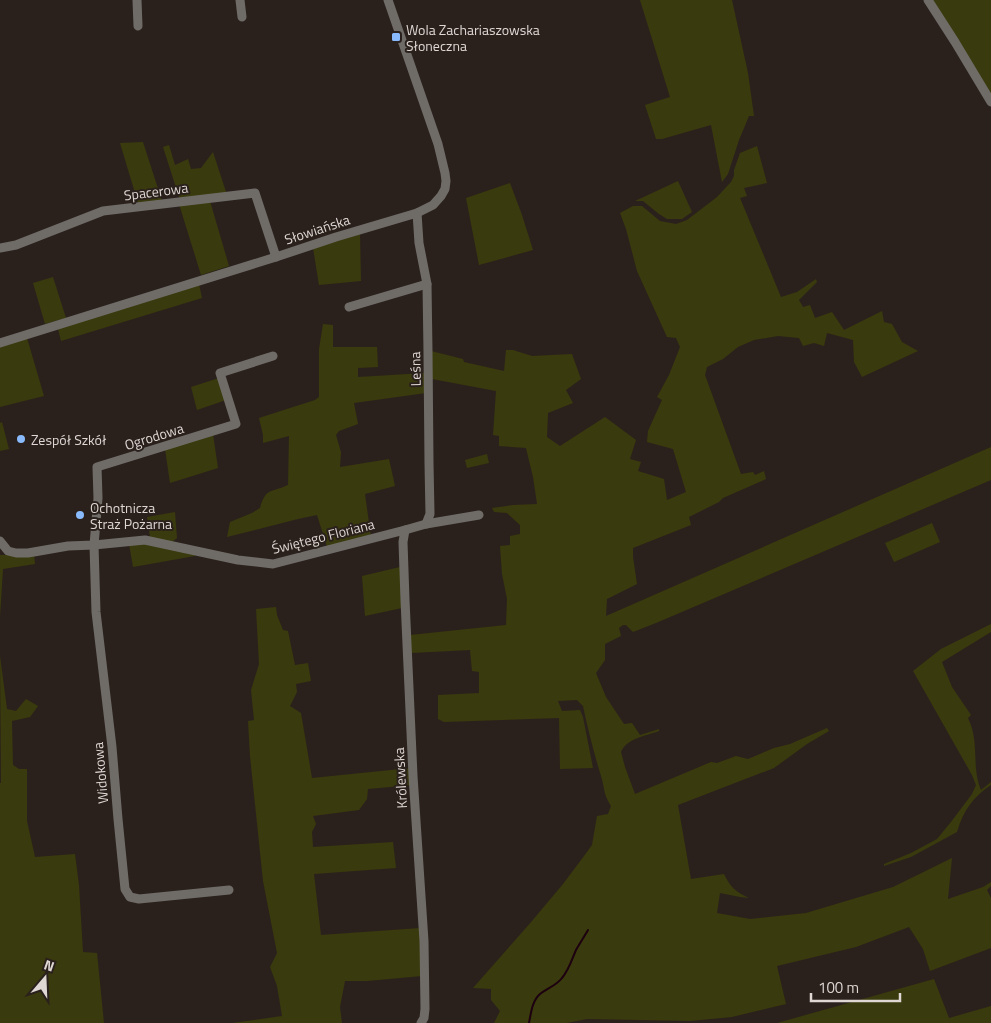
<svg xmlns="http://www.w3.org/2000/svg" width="991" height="1023" font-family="'Titillium Web',sans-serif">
<rect width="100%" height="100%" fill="#2b211c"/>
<!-- green -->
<g fill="#393a0d">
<path d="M 640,0 L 732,0 L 748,73 L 754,116 L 749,116 L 739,140 L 728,174 L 722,182 L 711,125 L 662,139 L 656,139 L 645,105 L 670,97 Z"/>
<path d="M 932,0 L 991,0 L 991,97 Z"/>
<path d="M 143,142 L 162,201 L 138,203 L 120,143 Z"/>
<path d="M 169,145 L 175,165 L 188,159 L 191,169 L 201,168 L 213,152 L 227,195 L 180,200 L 163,147 Z"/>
<path d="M 757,146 L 767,183 L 744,188 L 747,196 L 740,198 L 781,297 L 797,292 L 816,279 L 817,282 L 799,300 L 803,307 L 810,305 L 815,318 L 832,312 L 844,330 L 882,311 L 884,322 L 892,324 L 902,342 L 918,351 L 862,377 L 854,362 L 853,340 L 827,333 L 824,346 L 814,343 L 803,346 L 799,338 L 778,336 L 754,340 L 738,347 L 723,359 L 707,367 L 705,375 L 741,474 L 753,472 L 755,475 L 764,471 L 766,479 L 723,498 L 719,502 L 689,517 L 691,525 L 633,548 L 633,557 L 637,584 L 607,599 L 606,616 L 991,447 L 991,480 L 656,623 L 633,632 L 626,625 L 623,625 L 619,628 L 621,636 L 605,644 L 605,660 L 596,673 L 606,697 L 624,724 L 632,723 L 640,735 L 659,729 L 659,731 C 646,736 627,738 621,752 L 625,767 L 635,794 L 711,762 L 717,763 L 736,756 L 748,759 L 774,748 L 790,744 L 827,728 L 829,731 L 807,744 L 774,768 L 678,805 L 691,879 L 724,874 C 731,888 735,891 749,898 L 740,897 L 720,893 L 717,913 L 750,919 L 806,913 L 893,887 L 952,858 L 948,899 L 983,887 L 991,882 L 991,886 L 987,890 L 991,898 L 991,948 L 930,971 L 923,949 L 909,927 L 856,947 L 777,966 L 786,1004 L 732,1017 L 690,1021 L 587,1019 L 567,1023 L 494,1023 L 500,1011 L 491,1000 L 491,989 L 473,988 L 532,921 L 563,884 L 587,852 L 592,845 L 597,816 L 608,814 L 611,806 C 603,794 605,789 601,776 C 594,753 588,730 583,706 L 577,700 L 558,701 L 562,711 L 580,710 L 583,717 L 593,768 L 560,769 L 559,718 L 444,722 L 438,719 L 438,695 L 479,693 L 479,672 L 472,671 L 470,650 L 411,653 L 410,635 L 506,625 L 507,599 L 502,574 L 500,546 L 510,545 L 510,536 L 520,534 L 520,525 L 507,513 L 494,512 L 492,508 L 513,505 L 537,504 L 533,477 L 526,448 L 499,446 L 499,436 L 493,435 L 496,391 L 432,379 L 431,351 L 463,359 L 464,362 L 504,371 L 506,350 L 513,350 L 532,356 L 572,354 L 581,379 L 566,390 L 573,403 L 548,413 L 547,437 L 560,446 L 605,417 L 636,440 L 630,459 L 641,462 L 638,471 L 664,479 L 667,500 L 686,492 L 673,449 L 647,442 L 648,431 L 662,400 L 657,397 L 669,375 L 680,347 L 676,338 L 667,337 L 637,271 L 626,229 L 620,213 L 633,206 L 642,206 L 660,221 L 676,224 L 687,220 L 717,197 L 731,182 L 734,176 L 734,170 L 740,153 Z"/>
<path d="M 678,181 L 692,212 L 682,219 L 667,219 L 659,214 L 643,201 L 635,201 Z"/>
<path d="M 510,183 L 522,215 L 533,250 L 479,265 L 466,198 Z"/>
<path d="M 210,201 L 229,266 L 201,275 L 179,204 Z"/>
<path d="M 360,234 L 361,281 L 319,285 L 313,248 Z"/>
<path d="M 53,277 L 66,318 L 45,324 L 33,283 Z"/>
<path d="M 199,284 L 202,298 L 61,341 L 58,329 Z"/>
<path d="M 323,324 L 333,325 L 333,347 L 377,347 L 378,367 L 358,368 L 358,377 L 425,373 L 426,393 L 354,403 L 358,424 L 339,431 L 336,435 L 341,452 L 340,467 L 389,459 L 395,486 L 365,494 L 371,537 L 327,547 L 317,515 L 298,519 L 227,537 L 230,522 L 252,513 L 260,508 C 266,487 271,493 288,485 L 289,436 L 263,443 L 263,435 L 259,418 L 315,400 L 319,397 L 319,349 Z"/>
<path d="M 27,338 L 44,396 L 0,407 L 0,347 Z"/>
<path d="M 219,378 L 226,400 L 197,410 L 191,387 Z"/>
<path d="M 2,422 L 9,449 L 0,451 L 0,423 Z"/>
<path d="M 213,434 L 218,468 L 170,483 L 165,449 Z"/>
<path d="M 487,454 L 489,463 L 467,468 L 465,460 Z"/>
<path d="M 175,512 L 177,538 L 172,542 L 150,537 L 147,517 Z"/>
<path d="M 932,523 L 940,542 L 894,562 L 885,543 Z"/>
<path d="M 129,544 L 146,544 L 195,552 L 195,556 L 133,567 Z"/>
<path d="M 34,554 L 35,564 L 3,569 L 0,617 L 0,555 Z"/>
<path d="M 400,567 L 402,608 L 365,616 L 362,576 Z"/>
<path d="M 276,607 L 277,615 L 283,630 L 288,631 L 295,665 L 308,663 L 311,681 L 296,684 L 297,692 L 290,706 L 301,713 L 312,778 L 411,768 L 412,785 L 368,789 L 367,799 L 359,810 L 313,816 L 316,824 L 312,832 L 313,847 L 393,842 L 396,868 L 314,874 L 321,935 L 420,928 L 422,976 L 367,981 L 345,981 L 340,1007 L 342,1023 L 232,1023 L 282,1016 L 277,986 L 270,967 L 277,953 L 263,881 L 250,756 L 248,721 L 254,720 L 251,690 L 259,664 L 256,609 Z"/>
<path d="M 991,624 L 991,632 L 942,662 L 952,687 L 971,715 L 968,718 C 980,742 971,767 981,790 L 991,782 L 991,785 C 973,797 963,811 957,832 L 911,857 L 884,866 L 884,864 L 911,853 L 937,839 L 951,822 L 972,794 L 976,785 L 972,775 L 913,671 L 941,649 Z"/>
<path d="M 0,656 L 7,709 L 16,711 L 26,699 L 38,706 L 30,717 L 12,721 L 13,765 L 19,769 L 27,769 L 27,821 L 35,857 L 75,854 L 79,885 L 83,952 L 97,953 L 104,1023 L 0,1023 L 0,783 L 1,783 Z"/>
<path d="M 934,979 L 949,1018 L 991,1006 L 991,1023 L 777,1023 Z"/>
</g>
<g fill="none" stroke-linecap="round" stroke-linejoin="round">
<!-- stream -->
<path stroke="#1d0010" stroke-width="2" d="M 529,1023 C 531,1013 532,1001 540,994 C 547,988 556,986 562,978 C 569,970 572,959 576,950 C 580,943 584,937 588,930"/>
<!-- minor -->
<g stroke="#6f6c68" stroke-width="9">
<path d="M 137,0 L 138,26"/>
<path d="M 240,0 L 242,17"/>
<path d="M 928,0 L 955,42 L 991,102"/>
<path d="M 417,213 L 419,243 L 427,284 L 428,352 L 429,463 L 430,514 L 426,524"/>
<path d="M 0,248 L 16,245 L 103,211 L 255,193 L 276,257"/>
<path d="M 349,307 L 427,284"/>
<path d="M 0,343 L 276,257 L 336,237 L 417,213 L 433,205 L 441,196 L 445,189 L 446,181 L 445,173 L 438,144 L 388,0"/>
<path d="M 405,530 L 403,542 L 405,600 L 413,776 L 424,941 L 425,1009 L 424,1018 L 421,1023"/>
<path d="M 0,541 L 8,551 L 16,553 L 28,553 L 68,546 L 94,545 L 145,540 L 238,560 L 273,564 L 405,530 L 426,524 L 479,515"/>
<path d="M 229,890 L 139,899 L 130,897 L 125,889 L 118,819 L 112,747 L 96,612 L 94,545 L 98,498 L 97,467 L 236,424 L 220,373 L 273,356"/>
</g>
</g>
<!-- markers -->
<g fill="#89bafc" stroke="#2b211c" stroke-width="2">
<rect x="391" y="32" width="10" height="10" rx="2.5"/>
<circle cx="21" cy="439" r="5"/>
<circle cx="80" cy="515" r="5"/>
</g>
<g text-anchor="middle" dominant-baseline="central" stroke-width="4" stroke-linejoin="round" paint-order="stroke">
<!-- poi labels -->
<g font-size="14" fill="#ded7d4" stroke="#2b211c" text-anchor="start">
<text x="406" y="29">Wola Zachariaszowska<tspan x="406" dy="16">Słoneczna</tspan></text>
<text x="31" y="439">Zespół Szkół</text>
<text x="90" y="507">Ochotnicza<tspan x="90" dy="16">Straż Pożarna</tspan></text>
</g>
<!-- street labels -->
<g font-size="14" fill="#ded7d4" stroke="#2b211c">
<text transform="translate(156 191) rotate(-7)">Spacerowa</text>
<text transform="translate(317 229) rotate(-18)">Słowiańska</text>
<text transform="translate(415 369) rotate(-91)">Leśna</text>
<text transform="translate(154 436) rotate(-17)">Ogrodowa</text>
<text transform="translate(323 536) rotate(-14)">Świętego Floriana</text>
<text transform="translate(100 773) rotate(-95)">Widokowa</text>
<text transform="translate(400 778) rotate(-93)">Królewska</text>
</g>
</g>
<!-- north arrow -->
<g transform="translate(45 978) rotate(19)" stroke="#2b211c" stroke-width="4" paint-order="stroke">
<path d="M0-4L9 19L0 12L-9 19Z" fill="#ded7d4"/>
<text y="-8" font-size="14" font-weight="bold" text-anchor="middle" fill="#ded7d4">N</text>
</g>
<!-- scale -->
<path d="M811 993v8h89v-8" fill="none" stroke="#ded7d4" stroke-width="2.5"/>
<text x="818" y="993" font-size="15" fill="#ded7d4" stroke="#2b211c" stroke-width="4" paint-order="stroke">100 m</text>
</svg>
